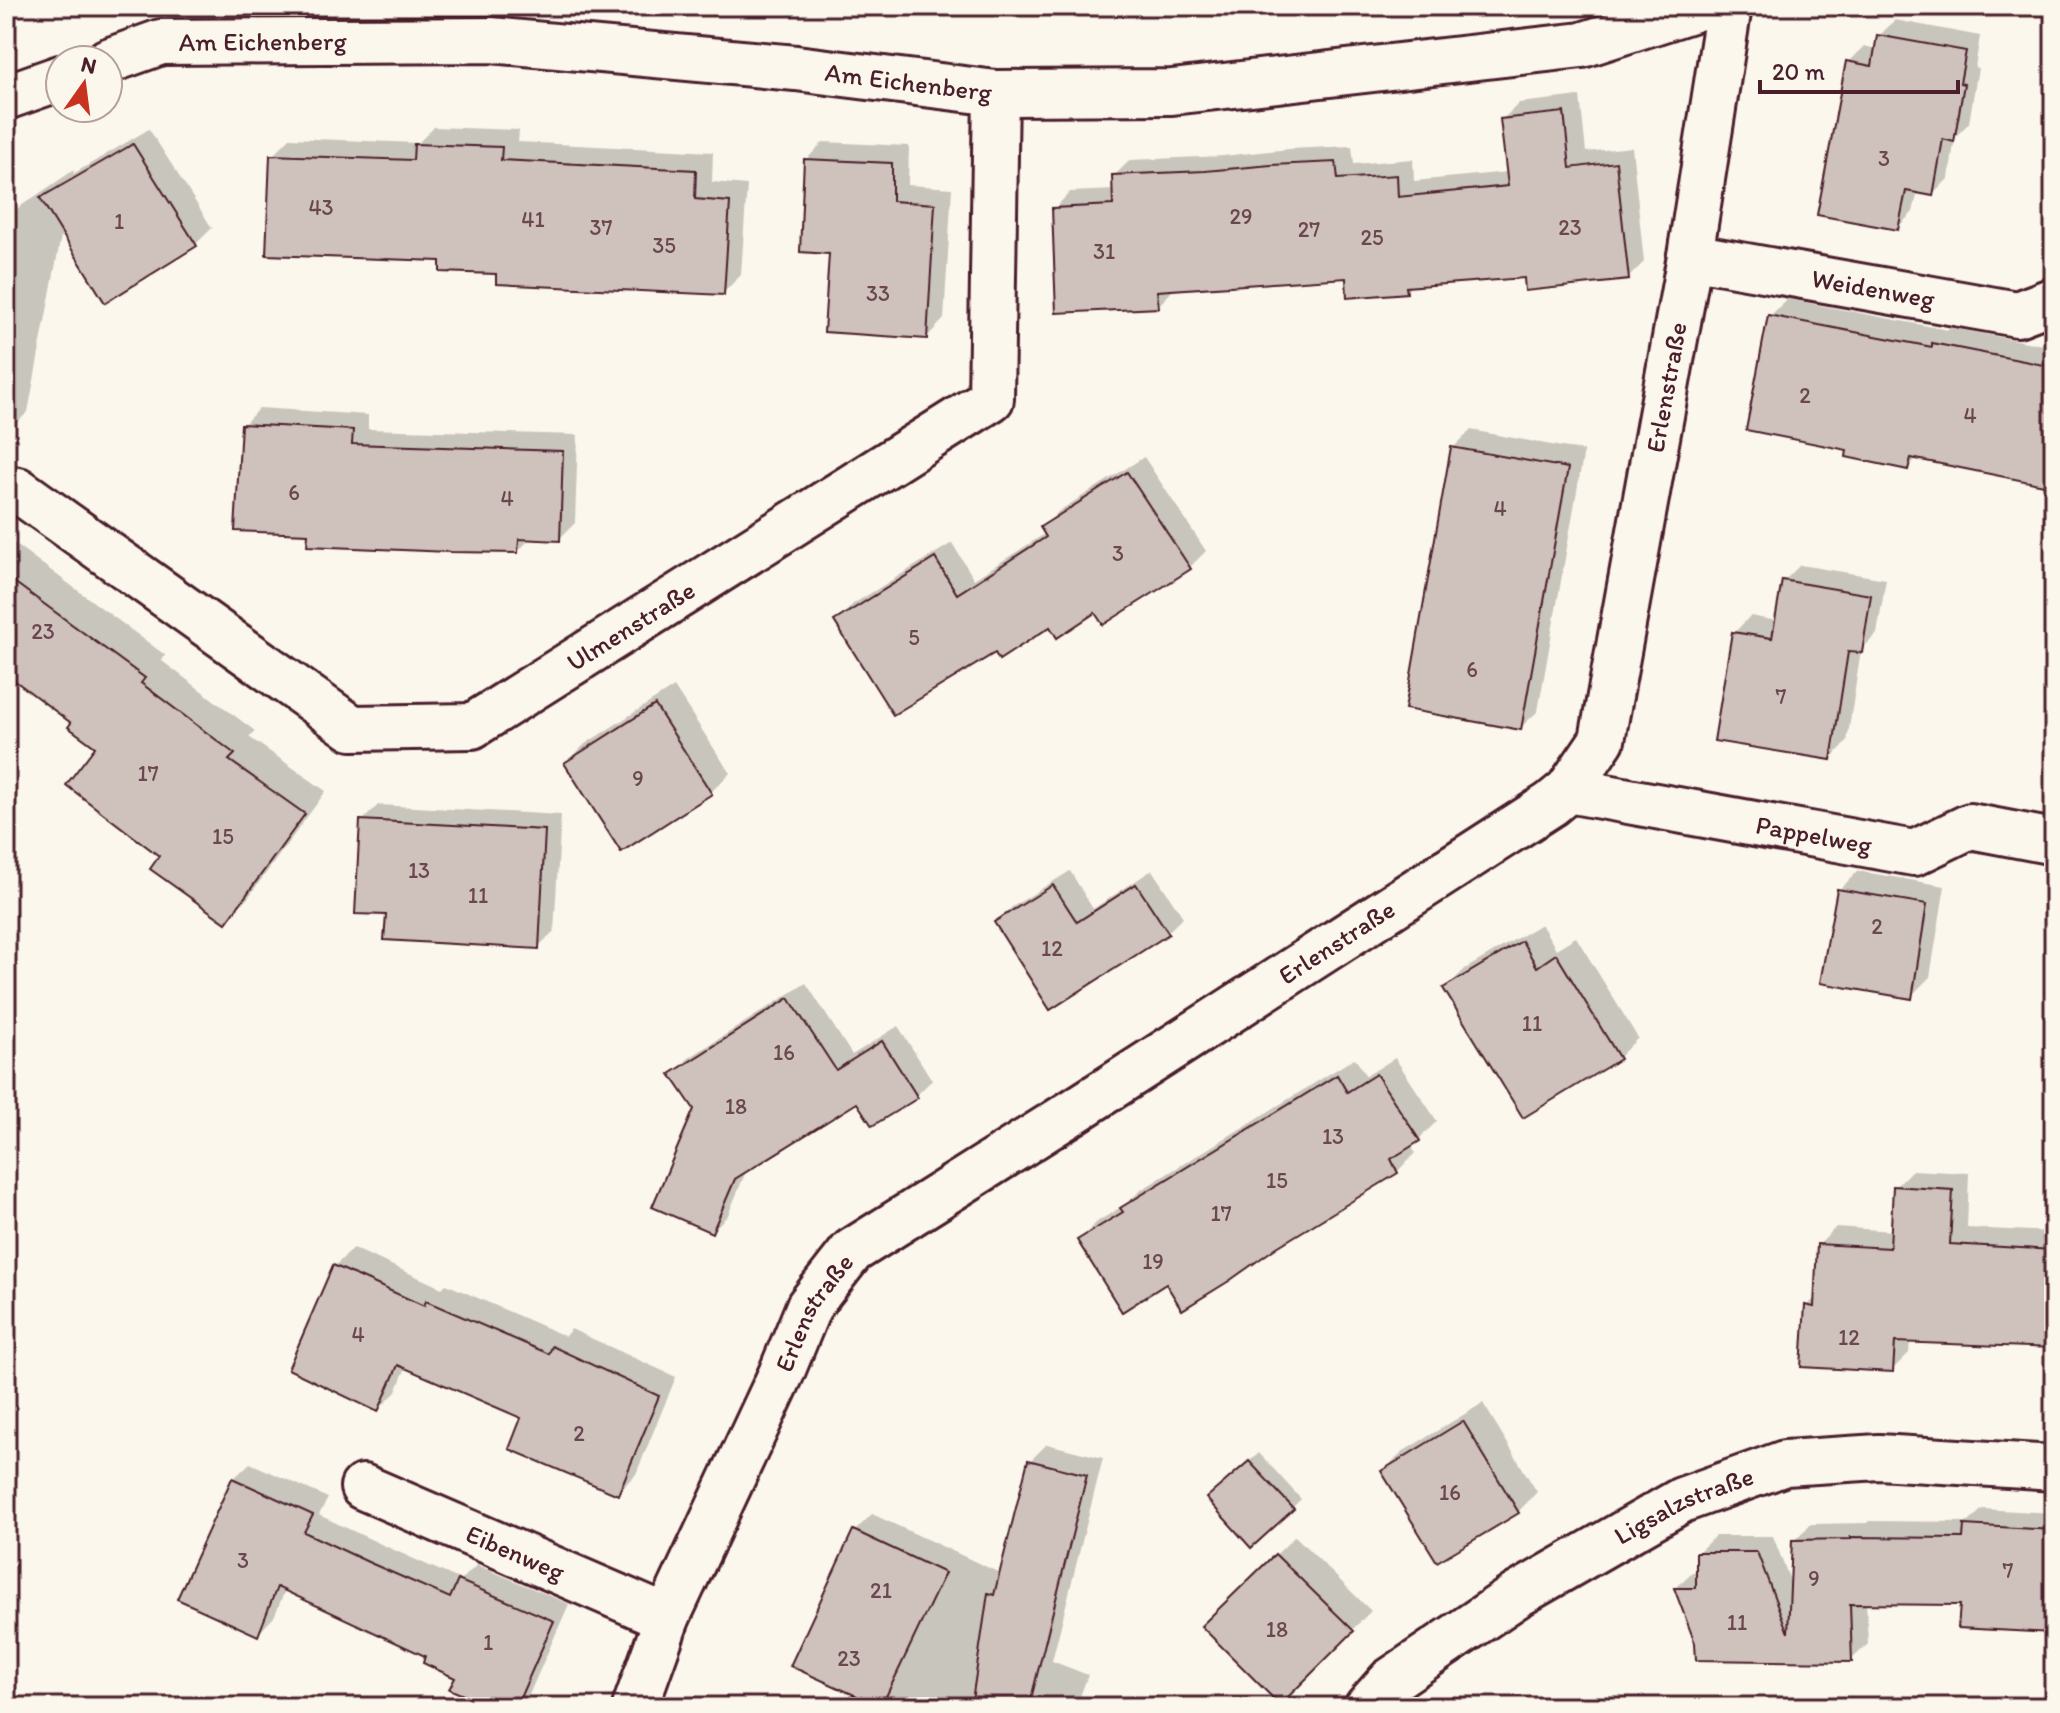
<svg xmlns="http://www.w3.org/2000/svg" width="2060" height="1713" font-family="Itim,sans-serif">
<rect width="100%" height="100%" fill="#fbf7ec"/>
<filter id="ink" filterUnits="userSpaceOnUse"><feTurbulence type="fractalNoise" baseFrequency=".0125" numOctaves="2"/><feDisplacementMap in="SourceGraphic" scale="16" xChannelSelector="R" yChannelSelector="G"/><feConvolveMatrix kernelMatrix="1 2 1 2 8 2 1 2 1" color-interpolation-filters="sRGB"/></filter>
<g filter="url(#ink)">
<!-- shadow -->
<g fill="#0003">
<path d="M 1895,20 L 1980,36 L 1975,68 L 1978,68 L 1969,123 L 1955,137 L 1949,178 L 1933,194 L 1918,191 L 1913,212 L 1897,228 L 1848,62 L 1864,46 L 1877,49 L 1879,36 Z"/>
<path d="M 1580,96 L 1586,152 L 1632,147 L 1644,262 L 1628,278 L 1525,275 L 1412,285 L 1406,291 L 1348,276 L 1175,288 L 1158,306 L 1054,209 L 1070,192 L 1115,190 L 1114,176 L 1130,160 L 1223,156 L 1289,149 L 1352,146 L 1354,164 L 1413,159 L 1414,181 L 1508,172 L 1503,119 L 1519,103 Z"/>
<path d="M 434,127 L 519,130 L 518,142 L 713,152 L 712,182 L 747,185 L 741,275 L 723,293 L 498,273 L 442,259 L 272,156 L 290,138 L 418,143 Z"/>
<path d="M 149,129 L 212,228 L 196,244 L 106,301 L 62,231 L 28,412 L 11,428 L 6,427 L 6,216 L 74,170 L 73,174 Z"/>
<path d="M 823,142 L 909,146 L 908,185 L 952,188 L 944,319 L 927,337 L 831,252 L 806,160 Z"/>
<path d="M 1787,299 L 1948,330 L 1951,328 L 2054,347 L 2054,466 L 1918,457 L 1908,467 L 1849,448 L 1770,316 Z"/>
<path d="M 259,408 L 368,415 L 368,429 L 578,435 L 575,523 L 559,539 L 532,537 L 518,551 L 310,532 L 243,425 Z"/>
<path d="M 1471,430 L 1584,451 L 1538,711 L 1520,728 L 1453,448 Z"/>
<path d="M 1144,457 L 1206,551 L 1189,568 L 1096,610 L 1051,624 L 996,650 L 837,621 L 853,604 L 952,543 L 974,579 L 1046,533 L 1043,528 L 1059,511 Z"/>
<path d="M 7,538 L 165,655 L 162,661 L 255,731 L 249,737 L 326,791 L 247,899 L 225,920 L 161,856 L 98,747 L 74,722 L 6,672 Z"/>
<path d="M 1800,565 L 1886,579 L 1877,634 L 1861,650 L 1847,742 L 1831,758 L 1734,633 L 1750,616 L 1777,621 L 1784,581 Z"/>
<path d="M 674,687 L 730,773 L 711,792 L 566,763 L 585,744 Z"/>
<path d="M 378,805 L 561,815 L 554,931 L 538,947 L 389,913 L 362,821 Z"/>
<path d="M 1152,870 L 1183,917 L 1168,932 L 996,923 L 1012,907 L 1070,871 L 1093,909 Z"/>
<path d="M 1858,871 L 1945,886 L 1930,977 L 1911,996 L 1839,890 Z"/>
<path d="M 1541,924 L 1556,949 L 1576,937 L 1638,1038 L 1619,1057 L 1446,988 L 1465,969 Z"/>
<path d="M 806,983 L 852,1055 L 898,1026 L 932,1080 L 916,1096 L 857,1100 L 747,1169 L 728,1215 L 712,1231 L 696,1109 L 673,1074 L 689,1058 Z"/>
<path d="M 1355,1058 L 1366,1076 L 1395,1058 L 1437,1121 L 1418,1140 L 1411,1144 L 1415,1153 L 1397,1172 L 1166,1281 L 1079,1240 L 1097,1222 L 1126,1204 L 1141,1190 Z"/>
<path d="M 1912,1170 L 1969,1173 L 1967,1228 L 2054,1232 L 2054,1346 L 1910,1340 L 1909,1353 L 1892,1370 L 1807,1306 L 1816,1297 L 1819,1245 L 1836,1227 L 1893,1231 L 1895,1187 Z"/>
<path d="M 353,1248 L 442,1288 L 446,1284 L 565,1336 L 571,1329 L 676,1377 L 636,1474 L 618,1492 L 523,1417 L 406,1367 L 396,1392 L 378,1410 L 335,1266 Z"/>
<path d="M 1483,1403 L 1537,1492 L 1518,1512 L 1383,1471 L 1402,1452 Z"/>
<path d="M 1047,1444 L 1103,1458 L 1052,1661 L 1088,1675 L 1076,1707 L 883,1707 L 792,1665 L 855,1531 L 872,1514 L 1002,1574 L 1030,1461 Z"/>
<path d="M 1259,1453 L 1301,1499 L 1292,1508 L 1218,1489 Z"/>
<path d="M 250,1463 L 328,1498 L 319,1515 L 385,1546 L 461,1580 L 477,1565 L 569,1604 L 528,1697 L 518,1707 L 496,1707 L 428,1656 L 286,1588 L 274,1617 L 258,1634 L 233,1479 Z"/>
<path d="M 1982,1509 L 2054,1513 L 2054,1631 L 1962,1603 L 1866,1602 L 1868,1644 L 1851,1660 L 1697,1642 L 1676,1588 L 1692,1572 L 1698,1572 L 1698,1552 L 1715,1536 L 1773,1536 L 1792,1586 L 1794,1541 L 1811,1524 L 1867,1523 L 1869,1521 L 1969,1522 Z"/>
<path d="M 1295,1536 L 1371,1611 L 1280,1702 L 1204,1626 Z"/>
</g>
<!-- building -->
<g fill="#cfc2bc" stroke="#4a1f2b" stroke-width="2">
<path d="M 1877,35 L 1966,51 L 1960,83 L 1964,84 L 1954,142 L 1943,139 L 1933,196 L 1906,191 L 1898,230 L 1817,215 L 1846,61 L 1872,66 Z"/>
<path d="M 1564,112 L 1570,168 L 1616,162 L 1629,280 L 1525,291 L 1524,278 L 1406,287 L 1407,293 L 1347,298 L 1346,278 L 1157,291 L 1159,308 L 1056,313 L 1052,208 L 1113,205 L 1112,175 L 1205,171 L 1271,165 L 1336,162 L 1338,179 L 1397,175 L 1398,197 L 1508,186 L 1500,119 Z"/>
<path d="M 133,144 L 197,246 L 105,303 L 40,198 Z"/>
<path d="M 414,144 L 502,147 L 501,160 L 696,170 L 695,199 L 730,202 L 724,295 L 496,284 L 496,274 L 440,272 L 440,261 L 266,255 L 270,155 L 413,160 Z"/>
<path d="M 804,159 L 892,163 L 892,201 L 935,204 L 927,339 L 824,332 L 829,254 L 800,252 Z"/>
<path d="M 1768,315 L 1932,347 L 1932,343 L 2054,367 L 2054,487 L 1911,458 L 1908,470 L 1846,457 L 1847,450 L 1746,430 Z"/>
<path d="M 241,424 L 353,430 L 352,444 L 563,451 L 560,541 L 519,539 L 518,553 L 450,552 L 307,546 L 308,534 L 235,531 Z"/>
<path d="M 1451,447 L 1568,468 L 1521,730 L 1405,709 Z"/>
<path d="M 1127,472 L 1191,569 L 1103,625 L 1095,613 L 1057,638 L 1050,627 L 999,660 L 995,653 L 893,715 L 834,621 L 935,558 L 957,594 L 1046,537 L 1040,527 Z"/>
<path d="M 6,576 L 145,678 L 141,683 L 235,754 L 229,760 L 305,814 L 226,923 L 150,869 L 159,856 L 66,785 L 95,747 L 68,727 L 71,723 L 6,674 Z"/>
<path d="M 1782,580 L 1871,595 L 1862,653 L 1848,652 L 1831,760 L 1714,741 L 1732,632 L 1772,638 Z"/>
<path d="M 655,705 L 712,794 L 621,852 L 564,763 Z"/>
<path d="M 360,820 L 545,830 L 539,949 L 384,940 L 386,915 L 355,914 Z"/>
<path d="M 1136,884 L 1169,934 L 1050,1010 L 994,922 L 1053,885 L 1077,922 Z"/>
<path d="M 1837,889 L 1927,904 L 1912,999 L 1820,983 Z"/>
<path d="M 1522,941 L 1537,967 L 1556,954 L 1620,1059 L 1523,1118 L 1443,988 Z"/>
<path d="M 789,998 L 836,1070 L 882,1041 L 918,1098 L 872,1126 L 857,1103 L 735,1179 L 712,1233 L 652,1207 L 694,1109 L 670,1074 Z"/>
<path d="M 1376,1074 L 1420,1141 L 1391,1159 L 1398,1173 L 1277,1247 L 1229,1281 L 1182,1310 L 1166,1284 L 1122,1312 L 1077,1240 L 1123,1212 L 1120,1208 L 1337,1075 L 1347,1092 Z"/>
<path d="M 1893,1186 L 1953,1190 L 1950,1244 L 2054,1250 L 2054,1348 L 1895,1342 L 1893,1372 L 1801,1367 L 1805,1305 L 1814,1307 L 1817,1244 L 1890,1248 Z"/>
<path d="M 333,1265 L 424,1306 L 426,1301 L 549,1354 L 552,1346 L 659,1396 L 618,1495 L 509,1449 L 521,1418 L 398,1365 L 378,1412 L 288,1369 Z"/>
<path d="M 1463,1421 L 1519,1513 L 1437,1562 L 1381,1471 Z"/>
<path d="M 1028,1460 L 1087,1475 L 1029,1707 L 971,1707 L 988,1593 L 994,1595 Z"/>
<path d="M 1249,1461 L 1294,1509 L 1251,1548 L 1206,1498 Z"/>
<path d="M 232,1478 L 313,1515 L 304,1532 L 368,1562 L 450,1598 L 458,1580 L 554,1621 L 516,1707 L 491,1707 L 449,1689 L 455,1678 L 423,1663 L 425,1656 L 277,1587 L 258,1636 L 177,1599 Z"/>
<path d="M 1964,1525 L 2054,1530 L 2054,1633 L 1958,1628 L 1960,1605 L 1850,1604 L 1852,1662 L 1696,1660 L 1695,1643 L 1674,1588 L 1696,1588 L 1696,1552 L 1757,1552 L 1788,1633 L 1792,1540 L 1851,1539 L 1850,1537 L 1963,1538 Z"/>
<path d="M 853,1530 L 945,1573 L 881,1707 L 790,1666 Z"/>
<path d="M 1275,1554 L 1354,1631 L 1280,1705 L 1201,1626 Z"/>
</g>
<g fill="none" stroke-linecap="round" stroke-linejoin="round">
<!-- minor casing -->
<g stroke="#4a1f2b" stroke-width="50">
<g id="minor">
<path id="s1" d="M 108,61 L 161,42 L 491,40 L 796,68 L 996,93 L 1172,92 L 1582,45 L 1703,6"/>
<path d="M 6,97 L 60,78"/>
<path id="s2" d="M 1690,256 L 2017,314 L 2054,300"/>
<path id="s3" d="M 6,488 L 18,490 L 352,728 L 472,726 L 991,399 L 996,93"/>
<path id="s4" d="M 1568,790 L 1914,853 L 1970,826 L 2054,842"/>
<path id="s5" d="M 363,1487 L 667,1618"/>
<path id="s6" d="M 635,1707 L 667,1618 L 781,1374 L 809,1306 L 852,1251 L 1076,1110 L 1551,804 L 1568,790 L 1602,740 L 1690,256 L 1729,6"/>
<path id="s7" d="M 1367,1707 L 1390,1681 L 1517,1595 L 1682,1500 L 1785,1463 L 1879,1457 L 2054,1468"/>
</g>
</g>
<!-- minor -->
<use href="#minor" stroke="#fbf7ec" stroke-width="44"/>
</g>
</g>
<g text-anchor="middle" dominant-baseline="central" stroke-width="7" stroke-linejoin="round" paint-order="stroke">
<!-- number labels -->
<g font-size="22" fill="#6b484f">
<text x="1884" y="158">3</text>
<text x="321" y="207">43</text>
<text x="1241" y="216">29</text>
<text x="533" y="219">41</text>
<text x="119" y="221">1</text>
<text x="601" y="227">37</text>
<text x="1570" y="227">23</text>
<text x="1309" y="229">27</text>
<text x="1372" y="237">25</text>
<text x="664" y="245">35</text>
<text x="1104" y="251">31</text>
<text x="878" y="293">33</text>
<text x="1805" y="395">2</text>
<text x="1970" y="415">4</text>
<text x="294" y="492">6</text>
<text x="507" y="498">4</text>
<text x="1500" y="508">4</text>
<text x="1118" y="553">3</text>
<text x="43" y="631">23</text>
<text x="914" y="637">5</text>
<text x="1472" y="669">6</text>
<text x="1781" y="696">7</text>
<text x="148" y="773">17</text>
<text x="638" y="778">9</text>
<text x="223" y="836">15</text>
<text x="419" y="870">13</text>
<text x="478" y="895">11</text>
<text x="1877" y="926">2</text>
<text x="1052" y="948">12</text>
<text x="1532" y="1023">11</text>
<text x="784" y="1052">16</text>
<text x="736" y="1106">18</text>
<text x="1333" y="1136">13</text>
<text x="1277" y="1180">15</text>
<text x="1221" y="1213">17</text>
<text x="1153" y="1261">19</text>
<text x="358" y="1334">4</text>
<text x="1849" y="1337">12</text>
<text x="579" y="1433">2</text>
<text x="1450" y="1492">16</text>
<text x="243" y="1560">3</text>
<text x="2008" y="1570">7</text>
<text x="1814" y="1578">9</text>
<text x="881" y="1590">21</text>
<text x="1737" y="1622">11</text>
<text x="1277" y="1629">18</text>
<text x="488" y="1642">1</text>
<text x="849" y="1658">23</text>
</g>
<!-- street labels -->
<g font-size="26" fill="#4a1f2b" stroke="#fbf7ec">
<text stroke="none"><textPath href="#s1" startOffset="158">Am Eichenberg</textPath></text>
<text stroke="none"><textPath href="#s1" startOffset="806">Am Eichenberg</textPath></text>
<text stroke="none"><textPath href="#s2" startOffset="186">Weidenweg</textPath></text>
<text stroke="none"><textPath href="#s6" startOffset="1778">Erlenstraße</textPath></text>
<text stroke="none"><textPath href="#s3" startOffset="730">Ulmenstraße</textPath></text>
<text stroke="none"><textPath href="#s4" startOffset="250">Pappelweg</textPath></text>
<text stroke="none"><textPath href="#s6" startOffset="1082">Erlenstraße</textPath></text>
<text stroke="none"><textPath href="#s6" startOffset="434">Erlenstraße</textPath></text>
<text stroke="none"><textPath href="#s7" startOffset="378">Ligsalzstraße</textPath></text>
<text stroke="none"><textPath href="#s5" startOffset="166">Eibenweg</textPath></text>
</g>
</g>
<!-- margin -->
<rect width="2060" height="1713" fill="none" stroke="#fbf7ec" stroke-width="32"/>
<rect x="16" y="16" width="2028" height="1681" fill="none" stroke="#4a1f2b" stroke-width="3" filter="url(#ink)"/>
<!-- north arrow -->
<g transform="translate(84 84) rotate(14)"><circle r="38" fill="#fbf7ec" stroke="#b4a19f" stroke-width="2"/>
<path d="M0-6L14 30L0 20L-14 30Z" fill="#c8321e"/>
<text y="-12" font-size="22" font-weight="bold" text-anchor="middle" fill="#4a1f2b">N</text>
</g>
<!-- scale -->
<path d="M1760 80v12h198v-12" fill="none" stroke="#4a1f2b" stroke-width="4"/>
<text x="1772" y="80" font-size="24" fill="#4a1f2b" stroke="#fbf7ec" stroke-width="6" paint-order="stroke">20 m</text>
</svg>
